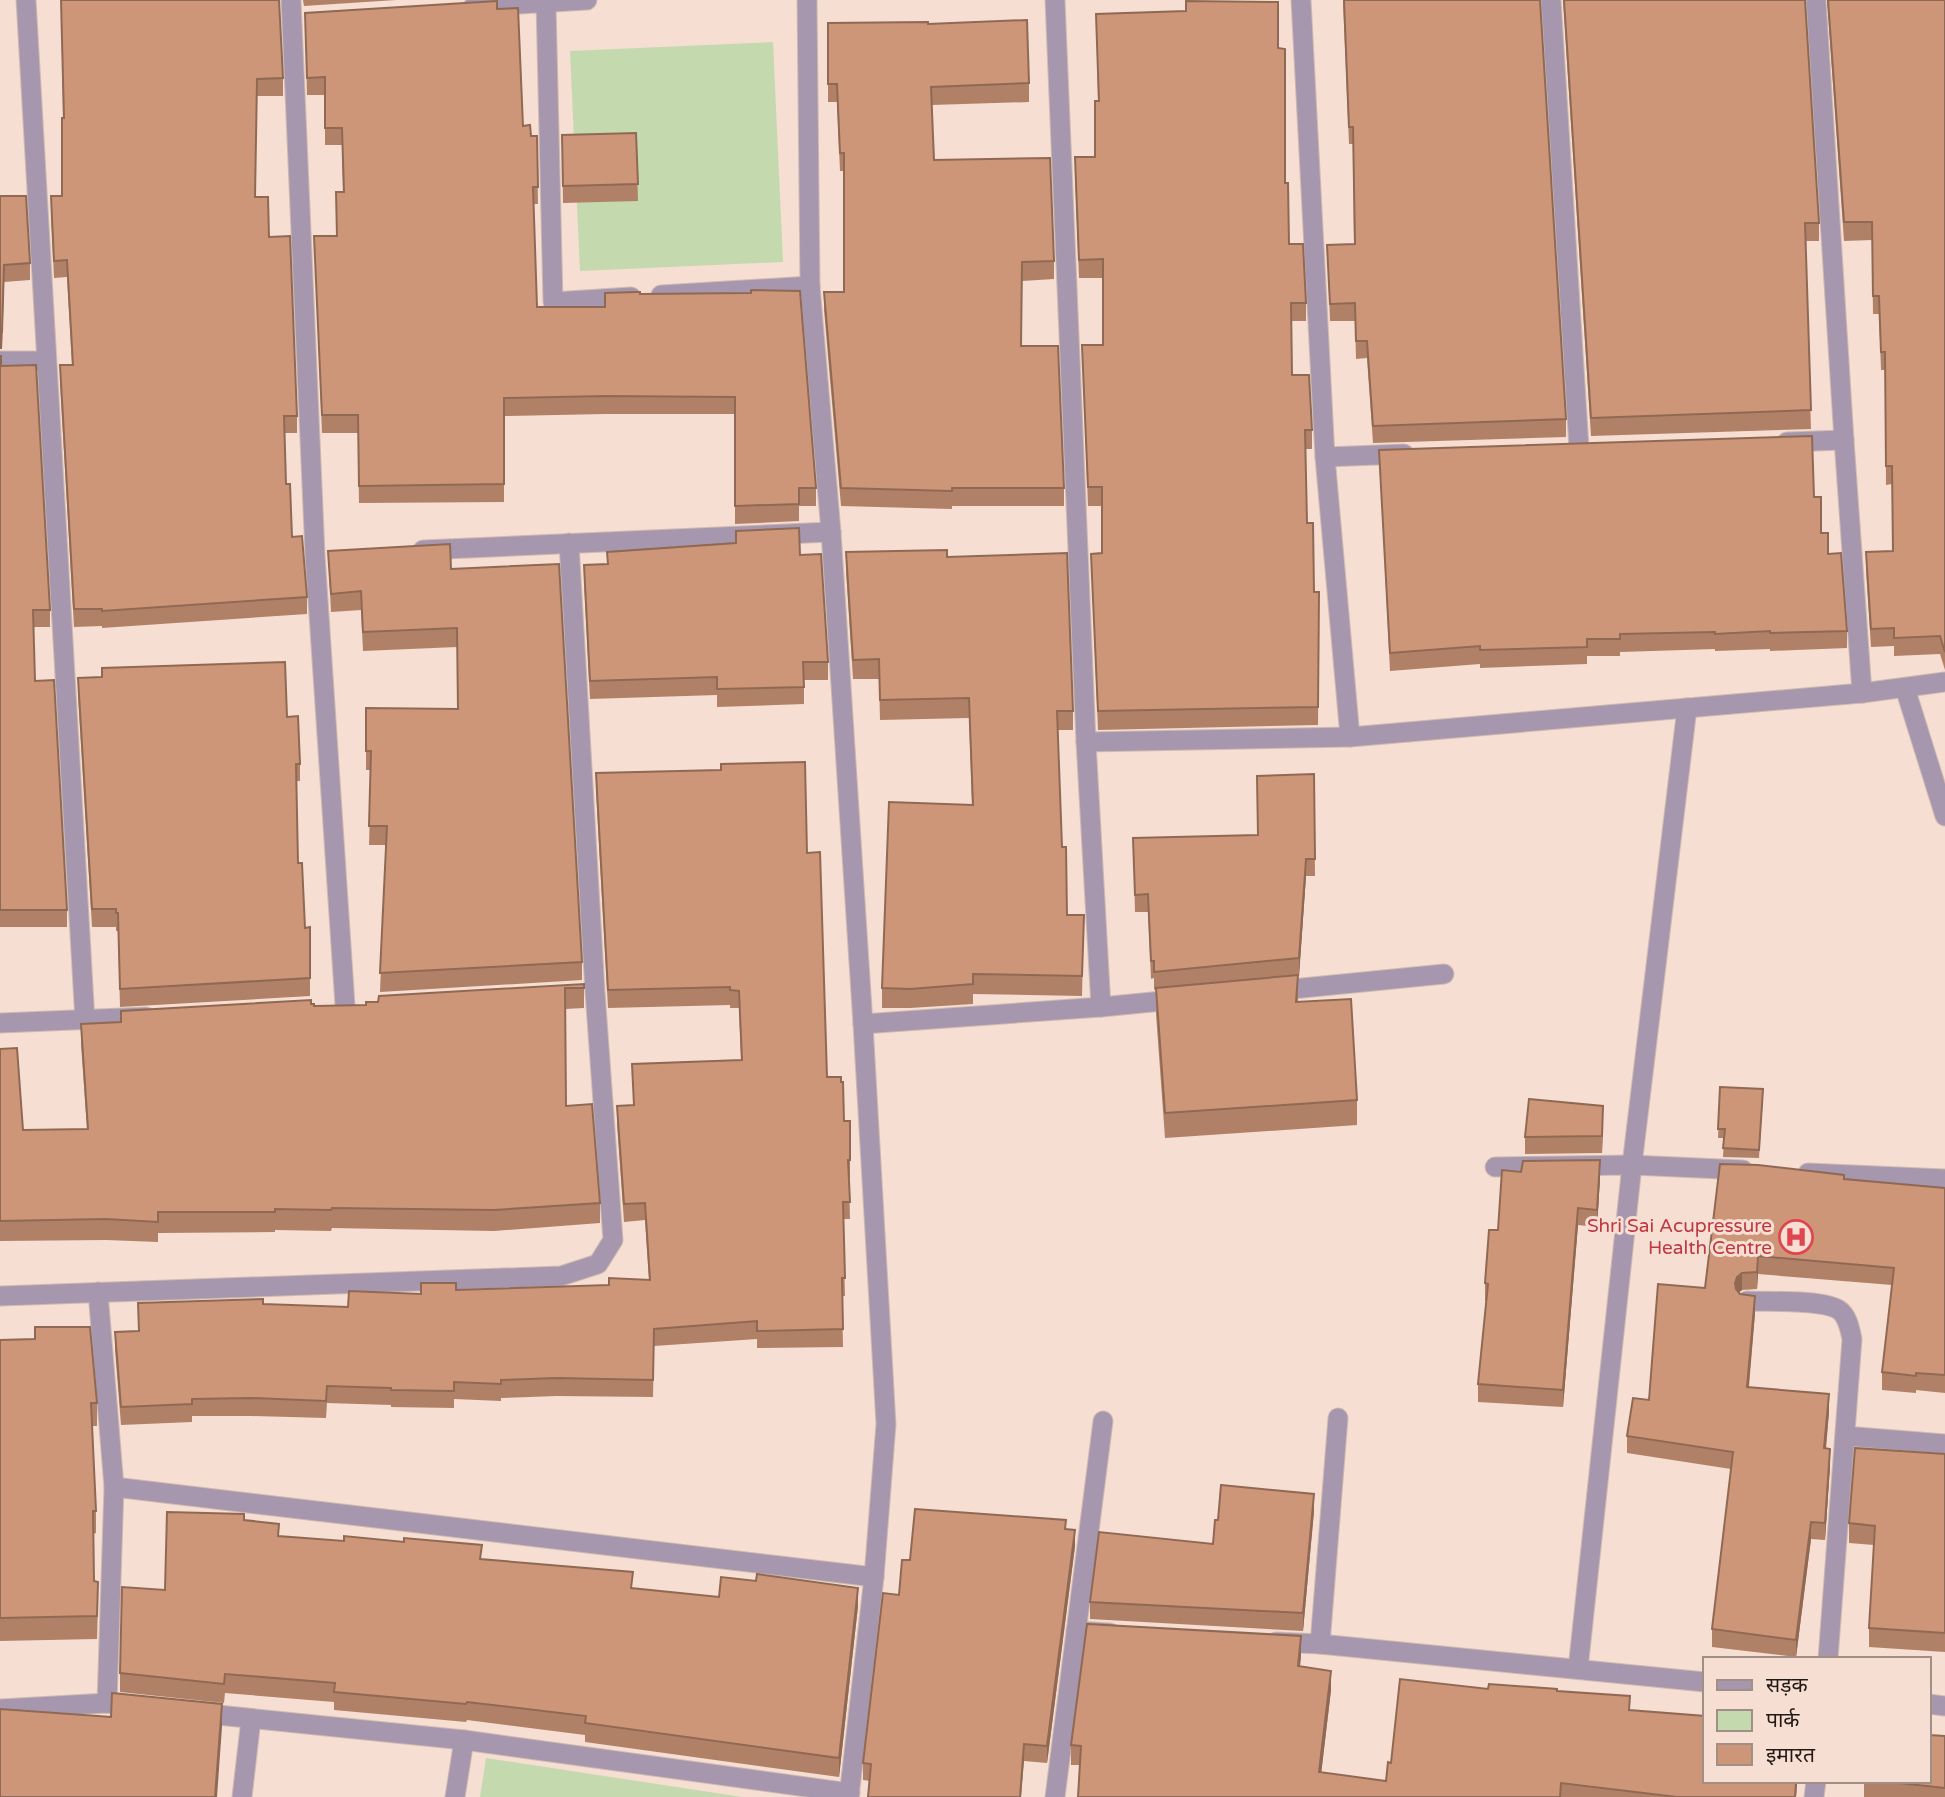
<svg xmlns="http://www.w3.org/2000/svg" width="1945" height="1797" font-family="'Varela Round','Noto Sans Devanagari',sans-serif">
<rect width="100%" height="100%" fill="#f6ded2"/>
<!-- green -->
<g fill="#c5d9af">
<path d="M 773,42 L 783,262 L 580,271 L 570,51 Z"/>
<path d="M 486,1758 L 742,1797 L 480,1797 Z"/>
</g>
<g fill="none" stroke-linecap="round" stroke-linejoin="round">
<!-- minor casing -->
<g stroke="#d0bbb0" stroke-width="21">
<g id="minor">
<path d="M 26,0 L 85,1021"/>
<path d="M 291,0 L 315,555 L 345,1005"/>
<path d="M 807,0 L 810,286 L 831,532 L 863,1024 L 886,1424 L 874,1577 L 849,1797"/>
<path d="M 1055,0 L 1086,742 L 1101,1007"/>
<path d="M 1301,0 L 1325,457 L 1350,737"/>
<path d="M 1551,0 L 1579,448"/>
<path d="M 1816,0 L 1844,440 L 1862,693"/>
<path d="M 546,3 L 553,302 L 631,297"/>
<path d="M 473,7 L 587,0"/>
<path d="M 661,295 L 810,286"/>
<path d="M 0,361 L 46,361"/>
<path d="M 1787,442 L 1844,440"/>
<path d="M 1325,457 L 1404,454"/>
<path d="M 423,550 L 831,532"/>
<path d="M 1905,688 L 1945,816"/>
<path d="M 1086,742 L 1350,737 L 1862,693 L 1945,682"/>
<path d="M 1272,991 L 1444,974"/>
<path d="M 0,1023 L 146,1017"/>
<path d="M 863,1024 L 1101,1007 L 1183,999"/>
<path d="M 1495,1167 L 1632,1165 L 1743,1170"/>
<path d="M 1808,1173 L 1945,1179"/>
<path d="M 98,1292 L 114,1487 L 107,1703"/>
<path d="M 0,1296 L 561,1276 L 598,1264 L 613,1240 L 595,992 L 569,543"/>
<path d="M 1747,1301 C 1768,1302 1823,1299 1839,1310 C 1848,1316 1850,1330 1852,1339 L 1828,1659"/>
<path d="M 1845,1436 L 1945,1444"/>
<path d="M 114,1487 L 874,1577"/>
<path d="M 1076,1631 L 1110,1633"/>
<path d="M 1276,1642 L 1320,1644 L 1705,1682"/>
<path d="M 1320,1644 L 1338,1418"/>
<path d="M 1578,1669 L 1632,1165 L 1687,708"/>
<path d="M 1929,1704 L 1945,1706"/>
<path d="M 0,1709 L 107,1703 L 136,1706"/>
<path d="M 198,1713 L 464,1740 L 850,1793"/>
<path d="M 242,1797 L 251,1719"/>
<path d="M 455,1797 L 464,1740"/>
<path d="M 1055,1797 L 1103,1421"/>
<path d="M 1814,1797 L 1816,1781"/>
</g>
</g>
<!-- minor -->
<use href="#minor" stroke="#a697ae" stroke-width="19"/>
</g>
<!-- wall -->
<g fill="#b18167">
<path d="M 61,0 L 283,78 L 283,96 L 257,96 L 255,197 L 269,237 L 297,416 L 297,433 L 285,433 L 286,484 L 292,537 L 307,597 L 307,614 L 102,628 L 102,626 L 74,627 L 60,382 L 60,365 L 72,365 L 67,277 L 54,278 L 51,214 L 51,196 L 62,196 L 63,118 Z"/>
<path d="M 303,0 L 396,0 L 304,6 Z"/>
<path d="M 1343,0 L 1540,0 L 1566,419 L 1566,437 L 1373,443 L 1367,358 L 1356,359 L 1355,321 L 1330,321 L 1327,245 L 1354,244 L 1353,144 L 1349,144 Z"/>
<path d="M 1563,0 L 1805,0 L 1819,223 L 1819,241 L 1805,241 L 1811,429 L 1591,436 Z"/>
<path d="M 1827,0 L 1945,0 L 1945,670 L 1940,654 L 1894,656 L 1894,646 L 1871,647 L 1866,570 L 1866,552 L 1893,551 L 1892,484 L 1886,485 L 1885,370 L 1881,370 L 1879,314 L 1873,314 L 1872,240 L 1844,241 Z"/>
<path d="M 497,9 L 523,126 L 531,136 L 537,136 L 538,204 L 533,204 L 537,307 L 605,307 L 640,294 L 751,293 L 816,488 L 816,506 L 799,506 L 799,521 L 735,524 L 735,414 L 605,414 L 504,416 L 504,502 L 359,503 L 358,433 L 322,433 L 314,236 L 337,236 L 343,192 L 342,145 L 325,145 L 325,95 L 307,95 L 305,13 Z"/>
<path d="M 1096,14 L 1278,48 L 1289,244 L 1306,303 L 1306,321 L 1291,321 L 1292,375 L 1312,430 L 1312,449 L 1305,449 L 1307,523 L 1314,592 L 1319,592 L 1318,725 L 1098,730 L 1091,554 L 1102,553 L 1102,506 L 1088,506 L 1082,345 L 1103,345 L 1103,278 L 1079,278 L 1075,176 L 1075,157 L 1095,157 L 1098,101 Z"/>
<path d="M 828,23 L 928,24 L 1029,83 L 1029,102 L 932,105 L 934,160 L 1054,261 L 1054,279 L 1022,281 L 1021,346 L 1064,488 L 1064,506 L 952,506 L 952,509 L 841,506 L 824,310 L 824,292 L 844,292 L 844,171 L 840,171 L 837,102 L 828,102 Z"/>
<path d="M 636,133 L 638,201 L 563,203 L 562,135 Z"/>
<path d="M 0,196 L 30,263 L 30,280 L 4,282 L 2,349 Z"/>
<path d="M 0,356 L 50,610 L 50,627 L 33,627 L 35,681 L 67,910 L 67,927 L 0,927 Z"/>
<path d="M 1379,450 L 1814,497 L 1821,533 L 1828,554 L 1847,631 L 1847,648 L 1770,651 L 1770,649 L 1715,651 L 1715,649 L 1620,652 L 1620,656 L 1587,656 L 1587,664 L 1480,668 L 1480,664 L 1390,671 Z"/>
<path d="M 328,551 L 451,569 L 582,962 L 582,980 L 380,992 L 386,845 L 369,845 L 371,770 L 366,770 L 366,708 L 458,709 L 457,647 L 363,651 L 361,610 L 331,612 Z"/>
<path d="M 607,552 L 800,555 L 828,662 L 828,680 L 804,680 L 804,704 L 717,707 L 717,695 L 590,699 L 584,582 L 584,565 L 607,564 Z"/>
<path d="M 846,552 L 947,557 L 1073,711 L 1073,730 L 1058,730 L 1062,847 L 1067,915 L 1084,915 L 1082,996 L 973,994 L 973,1004 L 910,1008 L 882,1008 L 882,988 L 972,805 L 969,718 L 880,720 L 879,679 L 853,679 L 846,571 Z"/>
<path d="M 78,678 L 287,717 L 300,764 L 300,781 L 296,781 L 298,863 L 305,928 L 310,927 L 310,996 L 120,1007 L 118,931 L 116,931 L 116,927 L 92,927 L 78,695 Z"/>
<path d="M 596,773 L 807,853 L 827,1077 L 844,1121 L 850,1121 L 850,1178 L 849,1178 L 850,1219 L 843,1219 L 845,1296 L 842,1296 L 843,1347 L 757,1348 L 757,1339 L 654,1346 L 653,1397 L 557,1396 L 501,1398 L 501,1401 L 454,1399 L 454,1408 L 391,1407 L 391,1405 L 327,1403 L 326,1418 L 251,1416 L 192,1416 L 192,1422 L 121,1425 L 115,1349 L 115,1332 L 139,1331 L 138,1303 L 263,1304 L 348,1307 L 421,1294 L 456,1290 L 609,1285 L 649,1280 L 645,1220 L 624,1222 L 617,1124 L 617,1106 L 634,1105 L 632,1064 L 741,1060 L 739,1008 L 730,1008 L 730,1005 L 608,1008 L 596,790 Z"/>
<path d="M 1314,774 L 1315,876 L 1306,876 L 1299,976 L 1298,976 L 1298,1002 L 1357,1100 L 1357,1125 L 1165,1138 L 1156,1014 L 1156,989 L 1154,990 L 1154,978 L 1151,979 L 1148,912 L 1135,912 L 1133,838 L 1258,835 Z"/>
<path d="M 584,984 L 584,1008 L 565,1009 L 566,1106 L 600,1203 L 600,1223 L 494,1231 L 332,1228 L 331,1231 L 275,1230 L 275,1232 L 158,1233 L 158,1242 L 106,1240 L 0,1241 L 0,1049 L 23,1130 L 87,1129 L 81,1044 L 81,1024 L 121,1022 L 311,1004 L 314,1006 L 366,1005 L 378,1002 Z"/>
<path d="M 1720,1087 L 1763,1098 L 1759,1158 L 1723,1157 L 1724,1138 L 1718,1138 Z"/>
<path d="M 1603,1124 L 1602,1153 L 1525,1154 L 1525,1137 Z"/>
<path d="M 1600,1178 L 1597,1227 L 1578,1225 L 1563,1407 L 1478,1402 L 1478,1384 L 1486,1301 L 1485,1301 L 1485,1283 L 1498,1230 Z"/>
<path d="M 1844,1179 L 1945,1188 L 1945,1393 L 1916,1390 L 1916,1393 L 1882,1390 L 1882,1372 L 1892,1285 L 1758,1274 L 1757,1289 L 1742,1290 L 1739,1292 L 1755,1313 L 1749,1387 L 1829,1412 L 1826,1449 L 1830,1466 L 1825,1540 L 1811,1539 L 1796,1657 L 1712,1647 L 1712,1629 L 1731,1469 L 1627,1453 L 1627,1436 L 1649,1400 L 1705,1288 Z"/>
<path d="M 0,1340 L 97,1403 L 97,1426 L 92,1426 L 96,1511 L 96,1533 L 93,1534 L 94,1581 L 98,1605 L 97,1639 L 0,1641 Z"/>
<path d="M 1945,1454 L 1945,1652 L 1869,1647 L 1869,1628 L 1874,1545 L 1849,1543 L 1849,1523 Z"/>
<path d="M 1314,1511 L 1303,1631 L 1090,1619 L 1090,1602 L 1213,1544 Z"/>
<path d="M 244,1520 L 279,1536 L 482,1559 L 633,1589 L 719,1597 L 858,1606 L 839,1777 L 585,1742 L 585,1735 L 467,1720 L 466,1722 L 334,1710 L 334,1702 L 225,1693 L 224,1703 L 120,1692 L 120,1673 L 165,1590 Z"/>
<path d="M 1066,1529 L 1075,1546 L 1047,1763 L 1024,1761 L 870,1781 L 863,1780 L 863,1763 L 899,1595 L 910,1560 Z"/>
<path d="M 1301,1655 L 1300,1666 L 1331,1690 L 1321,1773 L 1386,1781 L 1391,1763 L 1488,1689 L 1557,1691 L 1630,1710 L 1705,1781 L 1797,1781 L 1796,1797 L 1078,1797 L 1080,1765 L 1071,1765 L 1071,1745 Z"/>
<path d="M 1945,1736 L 1945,1797 L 1864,1797 L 1864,1781 L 1929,1781 Z"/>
</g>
<!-- shaded-wall -->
<g fill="#906954">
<path d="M 4,282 L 2,349 L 0,349 L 0,332 Z"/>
<path d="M 1306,859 L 1306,876 L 1299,976 L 1299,958 Z"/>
<path d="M 1603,1106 L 1603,1124 L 1602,1153 L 1602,1136 Z"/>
<path d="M 1600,1160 L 1600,1178 L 1597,1227 L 1597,1210 Z"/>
<path d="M 1578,1208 L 1578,1225 L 1563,1407 L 1563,1390 Z"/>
<path d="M 1758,1256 L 1758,1274 L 1757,1289 L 1757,1272 Z"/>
<path d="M 1742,1273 L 1742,1290 L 1737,1294 L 1735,1283 L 1737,1277 Z"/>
<path d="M 1755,1296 L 1755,1313 L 1747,1404 L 1747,1387 Z"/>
<path d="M 1829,1394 L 1829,1412 L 1824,1466 L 1824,1448 Z"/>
<path d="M 1830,1449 L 1830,1466 L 1825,1540 L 1825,1523 Z"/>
<path d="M 1314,1494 L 1314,1511 L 1303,1631 L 1303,1613 Z"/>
<path d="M 1811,1522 L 1811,1539 L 1796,1657 L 1796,1640 Z"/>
<path d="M 1075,1530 L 1075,1546 L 1047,1763 L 1047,1746 Z"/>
<path d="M 858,1588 L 858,1606 L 839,1777 L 839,1758 Z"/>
<path d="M 1301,1636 L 1301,1655 L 1298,1686 L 1298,1666 Z"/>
<path d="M 1331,1671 L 1331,1690 L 1319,1792 L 1319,1772 Z"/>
<path d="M 222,1704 L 222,1727 L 217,1797 L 215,1797 Z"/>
<path d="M 1024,1744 L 1024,1761 L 1021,1797 L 1020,1797 Z"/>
<path d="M 1796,1781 L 1797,1781 L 1796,1797 L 1795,1797 Z"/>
</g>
<!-- building -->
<g fill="#ce9678" stroke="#906954" stroke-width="2">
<path d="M 61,0 L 279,0 L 283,78 L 257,79 L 255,197 L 268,197 L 269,237 L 290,236 L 297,416 L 284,416 L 286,484 L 290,484 L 292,537 L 302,536 L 307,597 L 102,611 L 102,609 L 74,609 L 60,365 L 73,365 L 67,260 L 54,261 L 51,196 L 62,196 L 62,118 L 64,118 Z"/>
<path d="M 1344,0 L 1540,0 L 1566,419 L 1373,426 L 1367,341 L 1356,341 L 1355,303 L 1330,304 L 1327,245 L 1355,244 L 1353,127 L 1349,127 Z"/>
<path d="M 1564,0 L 1805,0 L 1819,223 L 1805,223 L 1811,410 L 1591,418 Z"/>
<path d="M 1828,0 L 1945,0 L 1945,652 L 1940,636 L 1894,638 L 1894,628 L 1871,629 L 1866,552 L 1893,551 L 1892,466 L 1886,466 L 1885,352 L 1881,352 L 1879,296 L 1873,296 L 1872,222 L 1844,222 Z"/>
<path d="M 497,1 L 497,9 L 518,8 L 523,126 L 530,125 L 531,136 L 537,136 L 538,187 L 533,187 L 537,307 L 605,307 L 605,293 L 635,292 L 640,292 L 640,294 L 751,293 L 751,290 L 800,291 L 816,488 L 799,488 L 799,504 L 735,506 L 735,397 L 605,396 L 504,398 L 504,484 L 359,486 L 358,415 L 322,415 L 314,236 L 337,236 L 336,192 L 344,192 L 342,128 L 325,128 L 325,77 L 307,78 L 305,13 Z"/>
<path d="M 1186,1 L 1278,2 L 1278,48 L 1285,49 L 1285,183 L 1288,183 L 1289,244 L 1303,244 L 1306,303 L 1291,303 L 1292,375 L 1309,375 L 1312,430 L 1305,430 L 1307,523 L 1313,523 L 1314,592 L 1319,592 L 1318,707 L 1098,711 L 1091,554 L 1102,553 L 1102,487 L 1088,487 L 1082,345 L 1103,345 L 1103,259 L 1079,260 L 1075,157 L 1095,157 L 1095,101 L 1099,101 L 1096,14 L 1186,11 Z"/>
<path d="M 1027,20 L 1029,83 L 931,87 L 934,160 L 1050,158 L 1054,261 L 1022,262 L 1021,346 L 1058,346 L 1064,488 L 952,488 L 952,491 L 841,488 L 824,292 L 844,292 L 844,153 L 840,153 L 837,84 L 828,84 L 828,23 L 928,22 L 928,24 Z"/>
<path d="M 636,133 L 638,184 L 563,186 L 562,135 Z"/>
<path d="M 0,196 L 26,196 L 30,263 L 4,265 L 2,332 L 0,332 Z"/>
<path d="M 0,356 L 1,356 L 1,366 L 36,365 L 50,610 L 33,610 L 35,681 L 54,680 L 67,910 L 0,910 Z"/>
<path d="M 1812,436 L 1814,497 L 1821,497 L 1821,533 L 1828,533 L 1828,554 L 1841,553 L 1847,631 L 1770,633 L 1770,631 L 1715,634 L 1715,632 L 1620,634 L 1620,639 L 1587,639 L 1587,647 L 1480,650 L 1480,646 L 1390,653 L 1379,450 Z"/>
<path d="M 799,528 L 800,555 L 821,554 L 828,662 L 803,662 L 804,687 L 717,689 L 717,677 L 590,681 L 584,565 L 608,564 L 607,552 L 736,543 L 736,531 Z"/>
<path d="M 450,544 L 451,569 L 559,564 L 582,962 L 380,973 L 387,826 L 369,826 L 371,751 L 366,751 L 366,708 L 458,709 L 457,628 L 363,632 L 361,591 L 331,594 L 328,551 Z"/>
<path d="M 947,550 L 947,557 L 1067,553 L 1073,711 L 1057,711 L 1062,847 L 1066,847 L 1067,915 L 1084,915 L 1082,976 L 973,974 L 973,984 L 910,989 L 882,988 L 889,802 L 973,805 L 969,698 L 880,700 L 879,659 L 853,660 L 846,552 Z"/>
<path d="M 285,662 L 287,717 L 298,716 L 300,764 L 296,764 L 298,863 L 302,863 L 305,928 L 310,927 L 310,978 L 120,989 L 118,913 L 116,913 L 116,909 L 92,909 L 78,678 L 102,677 L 102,668 Z"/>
<path d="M 805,762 L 807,853 L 820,852 L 827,1077 L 841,1077 L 841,1082 L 843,1082 L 844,1121 L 850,1121 L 850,1160 L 848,1160 L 850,1202 L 843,1202 L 845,1278 L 842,1278 L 843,1329 L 757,1331 L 757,1321 L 654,1329 L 653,1380 L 557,1378 L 501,1380 L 501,1384 L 454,1382 L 454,1391 L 391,1390 L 391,1388 L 327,1386 L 326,1401 L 251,1398 L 192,1399 L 192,1404 L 121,1407 L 115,1332 L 139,1331 L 138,1303 L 263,1299 L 263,1304 L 348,1307 L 349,1291 L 421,1294 L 421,1283 L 456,1283 L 456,1290 L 609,1285 L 609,1278 L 650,1280 L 645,1203 L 624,1204 L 617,1106 L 634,1105 L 632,1064 L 742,1060 L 739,991 L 730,990 L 730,987 L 608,990 L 596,773 L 721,770 L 721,764 Z"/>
<path d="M 1314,774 L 1315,859 L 1306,859 L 1299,958 L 1154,972 L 1154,961 L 1151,961 L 1148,894 L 1135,895 L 1133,838 L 1258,835 L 1257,776 Z"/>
<path d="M 1298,975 L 1296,1002 L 1351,999 L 1357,1100 L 1165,1113 L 1156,988 Z"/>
<path d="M 584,984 L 584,988 L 565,988 L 566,1106 L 592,1104 L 600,1203 L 494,1210 L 332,1208 L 331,1210 L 275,1209 L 275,1212 L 158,1212 L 158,1222 L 106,1219 L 0,1221 L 0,1049 L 17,1048 L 23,1130 L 88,1129 L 81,1024 L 121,1022 L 121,1011 L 311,1000 L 311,1004 L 314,1004 L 314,1006 L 366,1005 L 366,1002 L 378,1002 L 379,996 Z"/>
<path d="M 1720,1087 L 1763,1089 L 1759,1150 L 1723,1148 L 1725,1129 L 1718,1129 Z"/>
<path d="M 1529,1099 L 1603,1106 L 1602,1136 L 1525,1137 Z"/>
<path d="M 1600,1160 L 1597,1210 L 1578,1208 L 1563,1390 L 1478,1384 L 1488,1284 L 1485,1283 L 1489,1230 L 1498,1230 L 1502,1170 L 1521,1172 L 1523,1161 Z"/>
<path d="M 1720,1164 L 1758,1165 L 1844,1175 L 1844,1179 L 1945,1188 L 1945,1375 L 1916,1373 L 1916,1376 L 1882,1372 L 1894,1268 L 1758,1256 L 1757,1272 L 1742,1273 L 1737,1277 L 1735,1283 L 1736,1289 L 1740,1294 L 1755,1296 L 1747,1387 L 1829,1394 L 1824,1448 L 1830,1449 L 1825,1523 L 1811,1522 L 1796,1640 L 1712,1629 L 1733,1452 L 1627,1436 L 1633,1398 L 1649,1400 L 1658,1284 L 1705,1288 Z"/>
<path d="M 35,1327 L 90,1327 L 97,1403 L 91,1403 L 96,1511 L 93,1511 L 94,1581 L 98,1582 L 97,1616 L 0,1618 L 0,1340 L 35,1339 Z"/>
<path d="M 1855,1448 L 1945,1454 L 1945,1633 L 1869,1628 L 1875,1526 L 1849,1523 Z"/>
<path d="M 1221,1485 L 1314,1494 L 1303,1613 L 1090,1602 L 1099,1532 L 1213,1544 L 1215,1520 L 1218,1520 Z"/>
<path d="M 915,1509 L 1066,1520 L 1065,1529 L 1075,1530 L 1047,1746 L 1024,1744 L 1020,1797 L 868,1797 L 871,1764 L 863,1763 L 883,1593 L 899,1595 L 902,1560 L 910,1560 Z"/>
<path d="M 167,1512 L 244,1514 L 244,1520 L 279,1524 L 278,1536 L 344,1541 L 344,1536 L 404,1542 L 404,1538 L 482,1545 L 480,1559 L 633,1572 L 631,1588 L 719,1597 L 721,1577 L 756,1581 L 757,1574 L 858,1588 L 839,1758 L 585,1723 L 586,1716 L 467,1702 L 466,1704 L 334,1692 L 335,1683 L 225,1674 L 224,1684 L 120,1673 L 122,1587 L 165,1590 Z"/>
<path d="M 1087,1624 L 1301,1636 L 1298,1666 L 1331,1671 L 1319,1772 L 1386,1781 L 1388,1762 L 1391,1763 L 1400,1679 L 1488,1689 L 1489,1684 L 1557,1689 L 1557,1691 L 1630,1696 L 1629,1710 L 1705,1716 L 1705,1781 L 1796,1781 L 1795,1797 L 1677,1797 L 1561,1783 L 1560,1797 L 1078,1797 L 1081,1746 L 1071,1745 Z"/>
<path d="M 112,1693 L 222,1704 L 215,1797 L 0,1797 L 0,1709 L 111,1717 Z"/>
<path d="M 1929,1735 L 1945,1736 L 1945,1788 L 1881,1781 L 1929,1781 Z"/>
</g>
<!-- icons -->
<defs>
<g id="hospital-ring" transform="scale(1.75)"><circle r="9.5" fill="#f6ded2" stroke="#e0444e" stroke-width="1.5"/><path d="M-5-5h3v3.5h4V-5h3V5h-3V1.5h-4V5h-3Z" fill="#e0444e"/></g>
</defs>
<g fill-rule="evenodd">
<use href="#hospital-ring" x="1796" y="1237"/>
</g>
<g text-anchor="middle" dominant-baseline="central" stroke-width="6" stroke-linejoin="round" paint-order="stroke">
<!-- health labels -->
<g font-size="19" fill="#be3a42" stroke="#f6ded2" text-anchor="end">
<text x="1772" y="1226">Shri Sai Acupressure<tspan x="1772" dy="22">Health Centre</tspan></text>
</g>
</g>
<!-- legend -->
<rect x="1703" y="1657" width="228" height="126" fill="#f6ded2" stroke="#a18f86" stroke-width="2"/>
<rect x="1717" y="1680" width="35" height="10" fill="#a697ae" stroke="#a18f86" stroke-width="2"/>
<text x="1766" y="1692" font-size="21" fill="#211915">सड़क</text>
<rect x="1717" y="1710" width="35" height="21" fill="#c5d9af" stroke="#a18f86" stroke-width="2"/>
<text x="1766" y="1727" font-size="21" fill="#211915">पार्क</text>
<rect x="1717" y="1744" width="35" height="21" fill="#ce9678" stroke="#a18f86" stroke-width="2"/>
<text x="1766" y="1762" font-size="21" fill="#211915">इमारत</text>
</svg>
